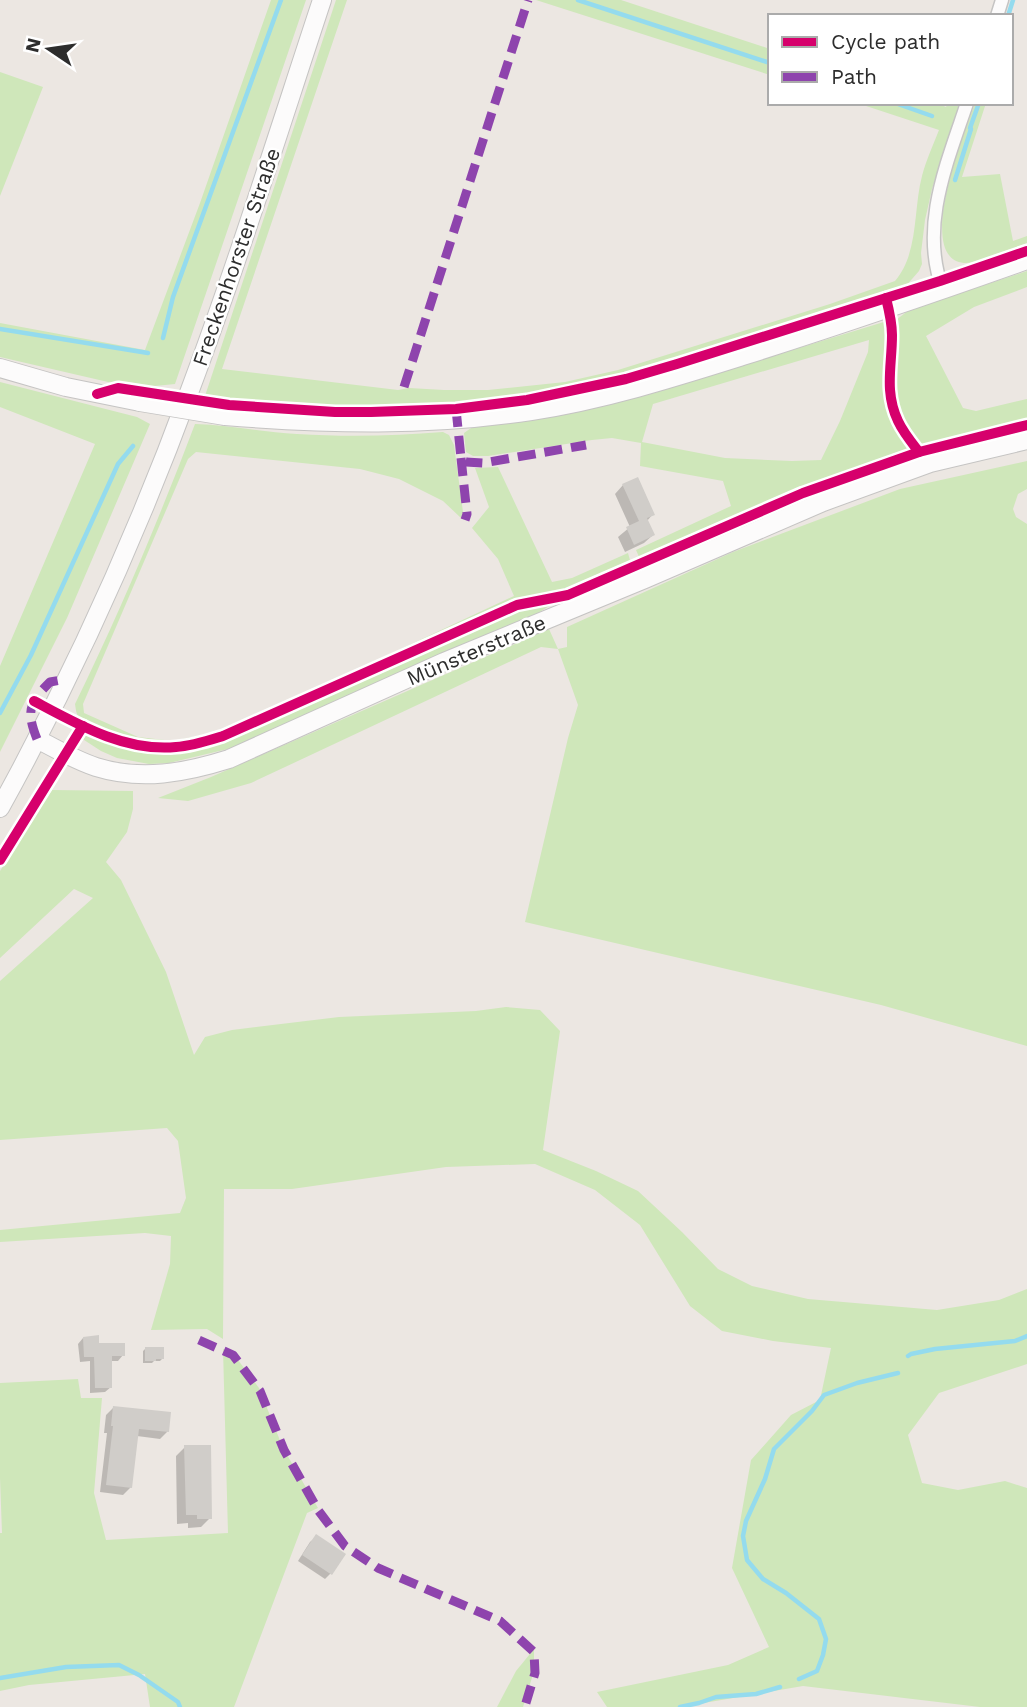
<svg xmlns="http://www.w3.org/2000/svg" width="1027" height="1707" font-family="'Work Sans',sans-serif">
<rect width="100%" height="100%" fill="#ece7e2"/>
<!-- green -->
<g fill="#cfe7ba" fill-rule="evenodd">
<path d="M 271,0 L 306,0 L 175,384 L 145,387 L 121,385 L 0,357 L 0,323 L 145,350 L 200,203 Z"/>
<path d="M 336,0 L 347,0 L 222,369 L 398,390 L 409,388 L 444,390 L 488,390 L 565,382 L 618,370 L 830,304 L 895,281 C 919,253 913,210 922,176 C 926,161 933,145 939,130 L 857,103 L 936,103 L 946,107 L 948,103 L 960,103 L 932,189 L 925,220 L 921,253 L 922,264 L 919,271 L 905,287 L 790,324 L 625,375 L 535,395 L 455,406 L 372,409 L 230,401 L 205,396 Z"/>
<path d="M 536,0 L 621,0 L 770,49 L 770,75 Z"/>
<path d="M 0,72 L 43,87 L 0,196 Z"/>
<path d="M 975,103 L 986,103 L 962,177 L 1000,174 L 1013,241 L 1027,236 L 1027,243 C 1012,249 979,264 964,263 C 913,258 966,129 975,103 Z"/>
<path d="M 1027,271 L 1027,287 L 974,307 L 926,336 L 963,408 L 976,411 L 1027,399 L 1027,421 L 924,447 C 916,444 910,436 905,428 C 886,395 892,356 896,320 L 909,310 Z"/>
<path d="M 887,321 C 890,336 887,349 886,365 C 885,398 894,420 910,449 L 791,491 L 640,559 L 636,550 L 731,506 L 723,481 L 640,466 L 641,443 L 612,438 L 592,440 L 488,456 L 473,456 L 466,452 L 464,433 L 474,426 L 557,415 L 638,397 ZM 869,340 L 868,352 L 840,421 L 821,460 L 792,461 L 725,458 L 642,442 L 653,404 Z"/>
<path d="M 0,382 L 137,417 L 150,424 L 67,618 L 0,752 L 0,666 L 95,444 L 0,407 Z"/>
<path d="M 195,424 C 229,425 263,432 297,434 C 346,437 395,436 443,432 L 449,435 L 454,445 L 463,512 L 461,518 L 443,501 L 399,479 L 360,469 L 196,452 L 188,459 L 83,704 L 84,713 L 138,737 L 173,741 L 215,732 L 298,697 L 514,596 L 498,559 L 472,528 L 489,507 L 475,468 L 498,467 L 552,582 L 572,578 L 628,553 L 631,564 L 563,594 L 534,598 L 515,603 L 211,737 C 199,740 186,744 174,745 C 153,746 94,734 80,719 C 76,715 76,709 75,704 C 120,612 159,519 195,424 Z"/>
<path d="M 1027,461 L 1027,489 L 1018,494 L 1013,509 L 1016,517 L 1027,524 L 1027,1046 L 881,1005 L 525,922 L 568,738 L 578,705 L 558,649 L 541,647 L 251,783 L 188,801 L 158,798 L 211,777 L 549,629 L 558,649 L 567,647 L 567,627 L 733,552 L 900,489 Z"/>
<path d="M 559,600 L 530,618 L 366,687 L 232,748 L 169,763 L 149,764 L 117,758 L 101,751 L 81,738 L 87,731 C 139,751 167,755 222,740 L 503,615 L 534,604 Z"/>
<path d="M 52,790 L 133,791 L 133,809 L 127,832 L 106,862 L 121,880 L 166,972 L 194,1055 L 205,1037 L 232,1030 L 339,1017 L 476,1011 L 506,1007 L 540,1010 L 560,1031 L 543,1150 L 596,1171 L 638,1191 L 682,1232 L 718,1269 L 752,1286 L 808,1299 L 937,1310 L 999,1300 L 1027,1289 L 1027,1364 L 939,1393 L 908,1435 L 922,1483 L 958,1490 L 1005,1481 L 1027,1488 L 1027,1707 L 980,1707 L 803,1686 L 680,1707 L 607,1707 L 597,1692 L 728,1665 L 769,1647 L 732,1568 L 751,1460 L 791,1415 L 820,1400 L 831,1348 L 773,1341 L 722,1331 L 690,1306 L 640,1225 L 595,1190 L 535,1164 L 446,1167 L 292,1189 L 224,1189 L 223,1339 L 207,1329 L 151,1330 L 170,1264 L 171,1236 L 145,1233 L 0,1242 L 0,1230 L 180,1213 L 186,1198 L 178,1141 L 167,1128 L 0,1140 L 0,981 L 93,898 L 74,889 L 0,958 L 0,871 Z"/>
<path d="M 223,1349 L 232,1352 L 259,1388 L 283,1448 L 318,1508 L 307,1513 L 234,1707 L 150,1707 L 145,1674 L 29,1685 L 0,1691 L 0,1533 L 2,1533 L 0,1478 L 0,1383 L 78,1379 L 81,1398 L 102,1398 L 94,1493 L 106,1540 L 228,1533 Z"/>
<path d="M 534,1649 L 534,1671 L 523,1707 L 497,1707 L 516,1671 Z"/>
</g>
<!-- shadow -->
<g fill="#0003">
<path d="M 623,485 L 653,514 L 647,521 L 653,535 L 644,543 L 625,552 L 618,537 L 630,527 L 615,494 Z"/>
<path d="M 83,1338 L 123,1355 L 118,1361 L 110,1361 L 111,1387 L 105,1392 L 90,1393 L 90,1361 L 80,1362 L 78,1344 Z"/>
<path d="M 146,1348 L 162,1359 L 160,1361 L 154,1361 L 152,1363 L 143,1363 L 143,1351 Z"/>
<path d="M 113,1408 L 168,1431 L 160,1439 L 137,1436 L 131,1487 L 123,1495 L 100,1492 L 107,1433 L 104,1433 L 106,1415 Z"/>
<path d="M 185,1447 L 210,1518 L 201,1527 L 188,1528 L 188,1523 L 177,1524 L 176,1456 Z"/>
<path d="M 316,1537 L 331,1573 L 325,1579 L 298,1561 L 310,1542 Z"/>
</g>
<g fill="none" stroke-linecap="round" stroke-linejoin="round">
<!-- stream -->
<g stroke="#94dbee" stroke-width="4.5">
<path d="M 578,0 L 770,63"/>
<path d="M 1008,16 L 1013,0"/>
<path d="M 895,103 L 932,116"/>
<path d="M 970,128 L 979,103"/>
<path d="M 955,180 L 971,129"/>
<path d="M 0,329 L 148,353"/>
<path d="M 163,338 L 173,297 L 281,0"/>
<path d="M 0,713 L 31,655 L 118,464 L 133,446"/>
<path d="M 908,1356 L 911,1354 L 935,1349 L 1015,1341 L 1027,1336"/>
<path d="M 0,1678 L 66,1667 L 119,1665 L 139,1675 L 178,1702 L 180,1707"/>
<path d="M 799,1679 L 817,1671 L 823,1655 L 826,1639 L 819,1619 L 786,1593 L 763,1579 L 747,1560 L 743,1536 L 746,1521 L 765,1479 L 774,1449 L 812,1411 L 824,1395 L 857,1383 L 898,1373"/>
<path d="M 680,1707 L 699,1703 L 716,1697 L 756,1694 L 780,1687"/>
</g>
</g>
<!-- building -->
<g fill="#d0cdc9">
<path d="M 638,477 L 655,515 L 647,518 L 655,535 L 634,545 L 626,527 L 639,521 L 622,484 Z"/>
<path d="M 99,1335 L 99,1343 L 125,1343 L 125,1356 L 112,1356 L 112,1388 L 95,1388 L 94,1357 L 84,1357 L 83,1337 Z"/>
<path d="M 145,1347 L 164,1347 L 164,1359 L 156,1359 L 156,1361 L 145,1361 Z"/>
<path d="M 113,1406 L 171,1412 L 169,1432 L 139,1429 L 132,1488 L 106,1485 L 113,1426 L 111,1426 Z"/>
<path d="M 184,1445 L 211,1445 L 212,1519 L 197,1519 L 197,1515 L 186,1515 Z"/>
<path d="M 316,1534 L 346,1554 L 332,1575 L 302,1555 Z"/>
</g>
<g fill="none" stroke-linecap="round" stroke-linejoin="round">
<!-- street casing -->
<g stroke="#c5c4c3" stroke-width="15">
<g id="street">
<path d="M 997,16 L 1002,0"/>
<path d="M 943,290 C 919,227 947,163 967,103"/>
</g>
</g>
<!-- secondary casing -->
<g stroke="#c5c4c3" stroke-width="20">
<g id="secondary">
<path d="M 0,368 L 66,387 L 140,402"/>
<path d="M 225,416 C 327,424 429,427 531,411 C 604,400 676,377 746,355 C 840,325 934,293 1027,260"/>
<path d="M 37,739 C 56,749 75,760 96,767 C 141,781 185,773 229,759 L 444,662 L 645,579 L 823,502 L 930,463 L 1027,440"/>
<path d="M 0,808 C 74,674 137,534 190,390 C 238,262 279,130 322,0"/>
</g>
</g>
<!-- street -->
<use href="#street" stroke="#fcfbfb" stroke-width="12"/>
<!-- secondary -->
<use href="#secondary" stroke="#fcfbfb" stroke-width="18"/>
<!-- secondary-bridge casing -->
<g stroke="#c5c4c3" stroke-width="20" stroke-linecap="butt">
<path id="secondary-bridge" d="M 140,402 L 225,416"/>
</g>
<!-- secondary-bridge -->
<use href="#secondary-bridge" stroke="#fcfbfb" stroke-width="18"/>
<!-- quiet -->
<g stroke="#8e44ad" stroke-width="9" stroke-dasharray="18 9" stroke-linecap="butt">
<path d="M 404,387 L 528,0"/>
<path d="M 456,409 L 461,458 L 466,462 L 483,463 L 586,445"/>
<path d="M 461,458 L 467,514 L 465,520"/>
<path d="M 37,739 C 26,711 29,703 50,682 L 66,679"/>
<path d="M 199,1340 L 233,1355 L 260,1391 L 284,1450 L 318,1510 L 345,1546 L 378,1568 L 500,1621 L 534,1652 L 535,1673 L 525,1706"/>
</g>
<!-- cycleway casing -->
<g stroke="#fff" stroke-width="15">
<g id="cycleway">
<path d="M 97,394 L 118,388 L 229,405 L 335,412 L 371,412 L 456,409 L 527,400 L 626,379 L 677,364 L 940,281 L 1027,251"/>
<path d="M 919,452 L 1027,425"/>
<path d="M 34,701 C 77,724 125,752 176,747 C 192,746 207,741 223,736 L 517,605 L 568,595 L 803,493 L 919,452 C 912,443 903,432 898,421 C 884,391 892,366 892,335 C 892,323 889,310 886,298"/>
<path d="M 0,860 L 83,726"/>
</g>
</g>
<!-- cycleway -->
<use href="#cycleway" stroke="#d6006c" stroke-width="10"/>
</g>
<g text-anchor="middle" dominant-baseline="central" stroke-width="5" stroke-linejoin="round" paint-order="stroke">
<!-- street labels -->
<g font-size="21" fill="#2d2d2d" stroke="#fff">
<text transform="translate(236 257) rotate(-71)">Freckenhorster Straße</text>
<text transform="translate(476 650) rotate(-23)">Münsterstraße</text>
</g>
</g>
<!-- legend -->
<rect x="768" y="14" width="245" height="91" fill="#ffffff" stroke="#ababab" stroke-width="2"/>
<rect x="782" y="37" width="35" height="10" fill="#d6006c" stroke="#ababab" stroke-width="2"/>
<text x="831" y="49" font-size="21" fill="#2d2d2d">Cycle path</text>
<rect x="782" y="72" width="35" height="10" fill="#8e44ad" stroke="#ababab" stroke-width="2"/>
<text x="831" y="84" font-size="21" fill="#2d2d2d">Path</text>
<!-- north arrow -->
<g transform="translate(49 49) rotate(283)" stroke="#ffffff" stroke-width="5" paint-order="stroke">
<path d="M0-5L12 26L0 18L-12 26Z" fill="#2d2d2d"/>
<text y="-10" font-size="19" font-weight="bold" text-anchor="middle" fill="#2d2d2d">N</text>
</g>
</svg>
